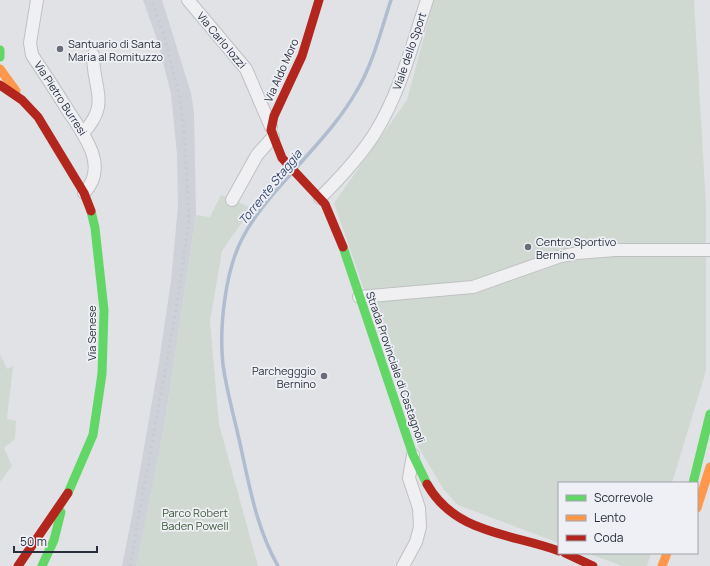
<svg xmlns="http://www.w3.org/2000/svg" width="710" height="566" font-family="Manrope,sans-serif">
<rect width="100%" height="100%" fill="#e1e2e5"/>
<!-- built -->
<path fill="#cfd1d8" d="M 143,0 L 162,0 L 191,93 L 194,112 L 196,215 L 165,422 L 140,553 L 136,566 L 122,566 L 132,516 L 159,362 L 171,281 L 178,206 L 177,154 L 171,94 L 158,42 Z"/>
<!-- green -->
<g fill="#d0d9d1">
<path d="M 434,0 L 694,0 L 706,204 L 706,371 L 672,483 L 559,483 L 559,543 L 458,505 L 444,490 L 419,448 L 334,203 L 407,100 Z"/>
<path d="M 221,195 L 252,208 L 222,251 L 210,321 L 219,424 L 258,566 L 136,566 L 165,422 L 196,215 L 210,217 Z"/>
<path d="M 0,354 L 7,369 L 13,366 L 7,419 L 16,421 L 15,439 L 4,448 L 12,466 L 0,482 Z"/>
<path d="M 587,553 L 651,553 L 647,566 L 622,566 Z"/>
</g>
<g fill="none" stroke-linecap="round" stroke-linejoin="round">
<!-- stream -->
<g stroke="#b0bccf" stroke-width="3.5">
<path d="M 297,167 C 318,143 340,120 356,92 C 373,64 381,30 391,0"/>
<path d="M 278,566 C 257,529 250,489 241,448 C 235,420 227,393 223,365 C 219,328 225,270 243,237 C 255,214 273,194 290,175"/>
</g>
<!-- street casing -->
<g stroke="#bfc0c3" stroke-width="14">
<g id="street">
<path d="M 37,0 L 30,43 L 32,55 C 44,73 56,91 67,109 C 83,134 110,166 84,193"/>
<path d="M 188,0 L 246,69 L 271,127"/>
<path d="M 83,133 C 111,103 93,90 93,55"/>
<path d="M 320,198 C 340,178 360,157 375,133 C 400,92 412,46 427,0"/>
<path d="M 232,200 L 257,155 L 273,137"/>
<path d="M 359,297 L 473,287 L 558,257 L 577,253 L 615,250 L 710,250"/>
<path d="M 403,566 L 416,542 L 420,527 L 419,508 L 409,478 L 413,455"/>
</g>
</g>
<!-- street -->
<use href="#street" stroke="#f0f0f2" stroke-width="12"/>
<!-- fast -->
<g stroke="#63d668" stroke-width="9">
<path d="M 0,50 L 0,57"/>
<path d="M 343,247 L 413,455 L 427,484"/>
<path d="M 693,483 L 710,414"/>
<path d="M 68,493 L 93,435 L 102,374 L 104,310 L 95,228 L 91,211"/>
<path d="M 42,566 L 54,540 L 61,512"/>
</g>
<!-- slow -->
<g stroke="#ff974d" stroke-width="9">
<path d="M 0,69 L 16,91"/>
<path d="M 697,508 L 710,467"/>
<path d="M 662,566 L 667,553"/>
</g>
<!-- jam -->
<g stroke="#b3261e" stroke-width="9">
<path d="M 319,0 L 302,56 L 274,116 L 271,130 L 282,158 L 325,204 L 343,247"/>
<path d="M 0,85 L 22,100 L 38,117 L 84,193 L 91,211"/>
<path d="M 427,484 C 455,534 510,533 559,551"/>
<path d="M 565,553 L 593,566"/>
<path d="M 18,566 L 68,493"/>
</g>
<!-- rail -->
<path stroke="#c9cacd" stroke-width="3" stroke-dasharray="2 4" stroke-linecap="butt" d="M 130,566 L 177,304 L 189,219 L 184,130 L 179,94 L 164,36 L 152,0"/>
</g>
<!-- markers -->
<g fill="#696d78" stroke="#eef0f5" stroke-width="1.5">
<circle cx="60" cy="49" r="4"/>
<circle cx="528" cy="247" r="4"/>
<circle cx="324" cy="376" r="4"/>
</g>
<g text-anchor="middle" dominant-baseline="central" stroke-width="3.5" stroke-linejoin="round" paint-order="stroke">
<!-- street labels -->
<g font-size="11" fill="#292e3d" stroke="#eef0f5">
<text transform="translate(222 40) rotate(50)">Via Carlo Iozzi</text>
<text transform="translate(409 51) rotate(-71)">Viale dello Sport</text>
<text transform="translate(281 70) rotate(-66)">Via Aldo Moro</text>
<text transform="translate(61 98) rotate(57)">Via Pietro Burresi</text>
<text transform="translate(91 333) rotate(-90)">Via Senese</text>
<text transform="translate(396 367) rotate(71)">Strada Provinciale di Castagnoli</text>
</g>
<!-- poi labels -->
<g font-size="11" fill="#292e3d" stroke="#eef0f5" text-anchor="start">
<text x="68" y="43">Santuario di Santa<tspan x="68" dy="13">Maria al Romituzzo</tspan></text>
<text x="536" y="241">Centro Sportivo<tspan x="536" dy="13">Bernino</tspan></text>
<text x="316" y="370" text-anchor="end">Parchegggio<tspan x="316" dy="13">Bernino</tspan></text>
</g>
<!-- park labels -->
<g font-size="11" fill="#395837" stroke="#eef0f5">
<text x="195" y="512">Parco Robert<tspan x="195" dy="13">Baden Powell</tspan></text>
</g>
<!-- water labels -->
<g font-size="12" font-style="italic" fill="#35496f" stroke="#eef0f5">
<text transform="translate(270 187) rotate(-51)">Torrente Staggia</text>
</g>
</g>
<!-- legend -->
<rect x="558" y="482" width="140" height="72" fill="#eef0f5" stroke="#9fa2ab"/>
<rect x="566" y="495" width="20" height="6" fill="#63d668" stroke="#9fa2ab"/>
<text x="594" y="502" font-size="12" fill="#292e3d">Scorrevole</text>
<rect x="566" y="515" width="20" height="6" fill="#ff974d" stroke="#9fa2ab"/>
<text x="594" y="522" font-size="12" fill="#292e3d">Lento</text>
<rect x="566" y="535" width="20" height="6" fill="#b3261e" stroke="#9fa2ab"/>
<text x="594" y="542" font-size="12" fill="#292e3d">Coda</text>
<!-- scale -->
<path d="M14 546v6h83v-6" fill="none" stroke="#292e3d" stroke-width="2"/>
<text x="20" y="546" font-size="12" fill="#292e3d" stroke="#eef0f5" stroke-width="3" paint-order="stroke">50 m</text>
</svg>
